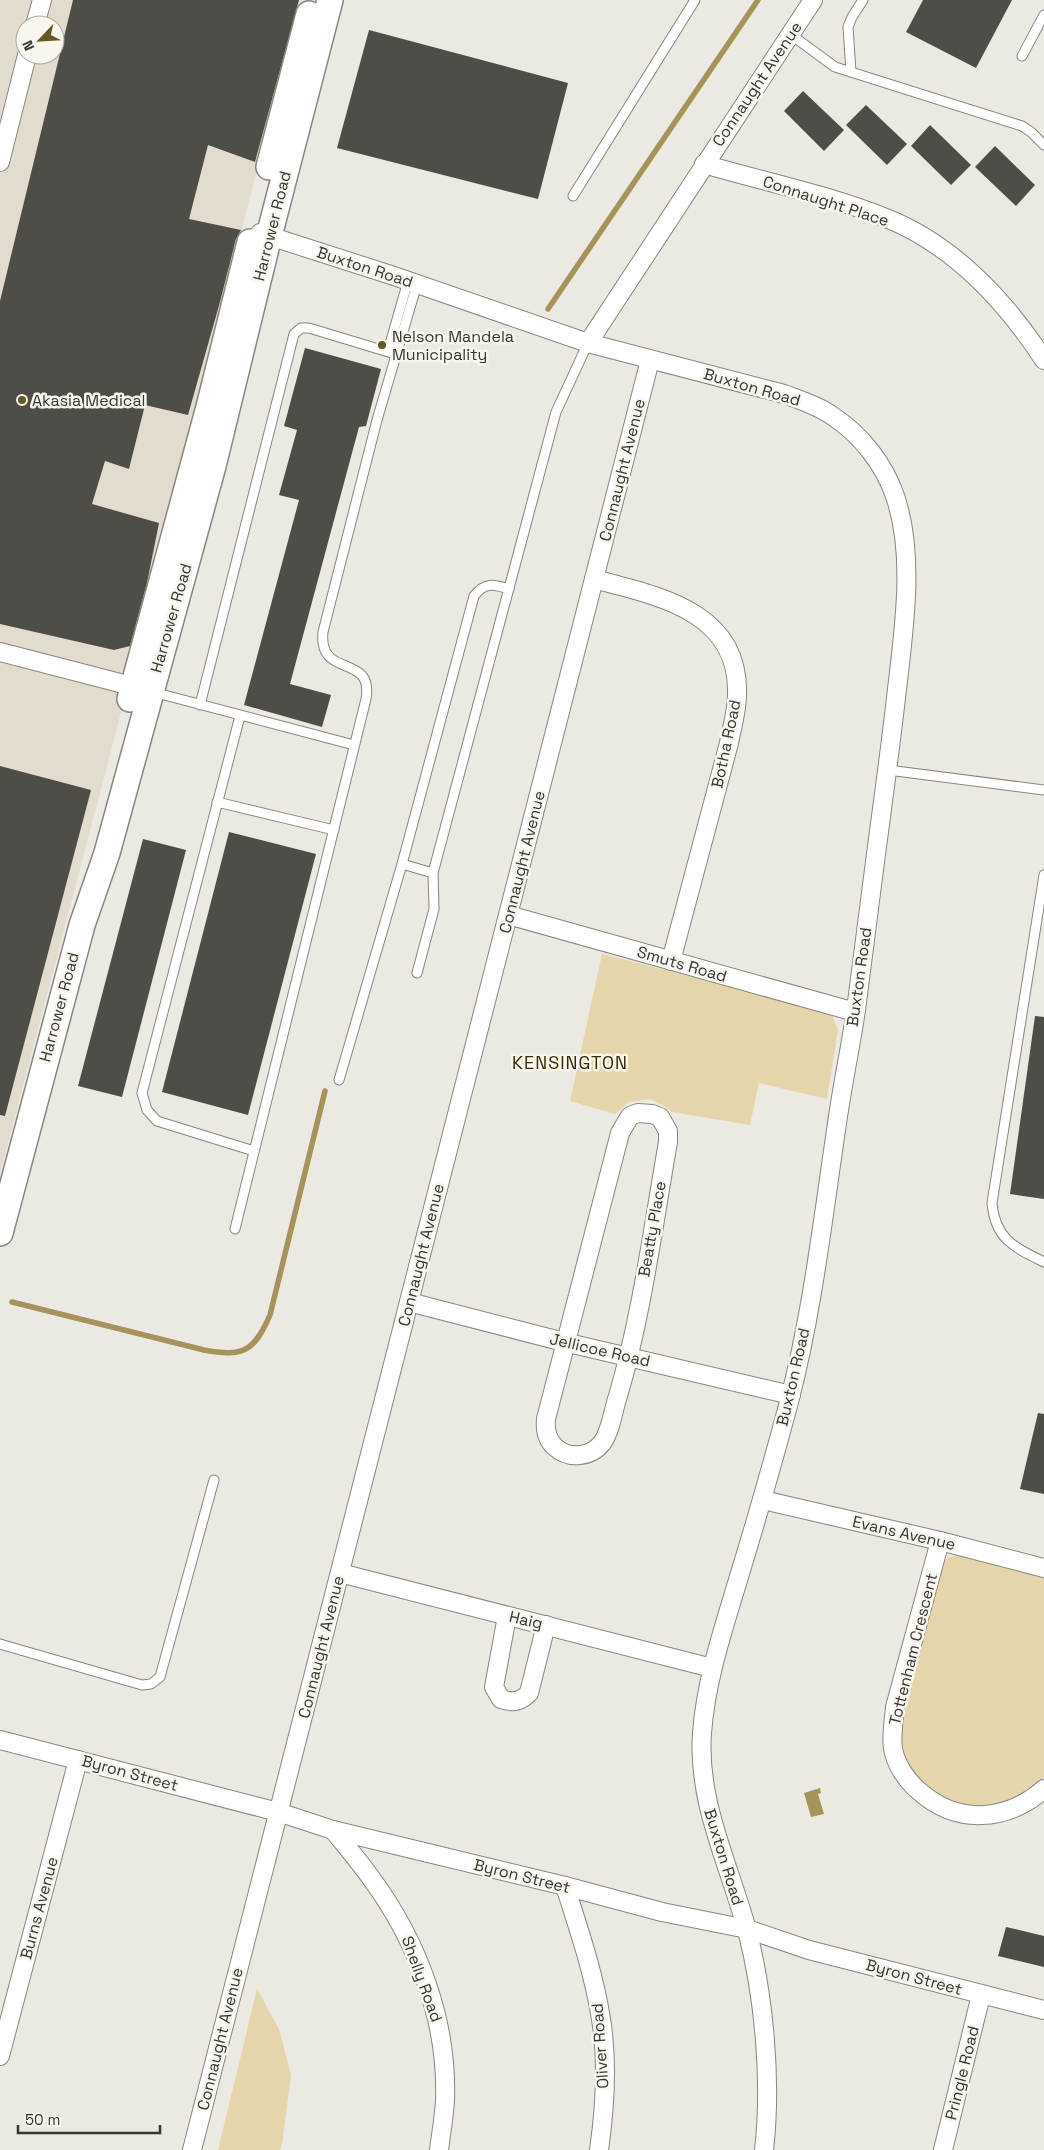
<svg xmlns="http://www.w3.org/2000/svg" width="1044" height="2150" font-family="'Space Grotesk',sans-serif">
<rect width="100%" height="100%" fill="#ebe9e2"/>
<!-- built -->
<path fill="#e1dcce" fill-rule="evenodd" d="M 0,0 L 302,0 L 244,220 L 117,728 L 0,1174 ZM 25,25 L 55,25 L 55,55 L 25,55 Z"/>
<!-- green -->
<g fill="#e4d5ab">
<path d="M 602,954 L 827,1011 L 832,1015 L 838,1030 L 827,1099 L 759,1083 L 750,1125 L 672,1112 L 661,1104 L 650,1099 L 629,1102 L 615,1114 L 570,1101 Z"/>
<path d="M 960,1555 L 1044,1576 L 1044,1777 C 1021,1808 971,1813 938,1795 C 931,1791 924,1783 918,1777 C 911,1769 903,1758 901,1748 C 899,1741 901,1732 901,1724 L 941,1564 L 949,1557 Z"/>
<path d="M 257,1989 L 279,2029 L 291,2075 L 282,2144 L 280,2150 L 218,2150 Z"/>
</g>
<!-- water -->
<path fill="#a69359" d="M 820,1788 L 821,1793 L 818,1794 L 824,1814 L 811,1817 L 804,1793 Z"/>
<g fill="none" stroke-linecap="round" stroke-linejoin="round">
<!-- stream -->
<g stroke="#a69359" stroke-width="5.5">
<path d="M 548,309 L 758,0"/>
<path d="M 12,1302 L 204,1350 C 243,1357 254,1352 270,1315 L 325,1091"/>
</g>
</g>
<!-- building -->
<g fill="#4f4d47">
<path d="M 73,0 L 299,0 L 255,162 L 208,145 L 189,219 L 241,230 L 236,239 L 220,302 L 188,415 L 145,405 L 129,469 L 105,461 L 92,504 L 159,523 L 147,583 L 130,646 L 114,650 L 0,624 L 0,301 Z"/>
<path d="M 923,0 L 1012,0 L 976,68 L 906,32 Z"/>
<path d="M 369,30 L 568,83 L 538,199 L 337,148 Z"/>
<path d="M 803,91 L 844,130 L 824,151 L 784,111 Z"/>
<path d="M 866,105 L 907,144 L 887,165 L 846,125 Z"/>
<path d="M 930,125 L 971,165 L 951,185 L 911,146 Z"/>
<path d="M 995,146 L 1035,185 L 1016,206 L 975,167 Z"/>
<path d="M 305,348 L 381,369 L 366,426 L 359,427 L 290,684 L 331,695 L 322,727 L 244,705 L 299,500 L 279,495 L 297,430 L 284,426 Z"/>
<path d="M 0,766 L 91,790 L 5,1116 L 0,1115 Z"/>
<path d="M 229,832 L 316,854 L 248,1115 L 162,1092 Z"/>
<path d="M 143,839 L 186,850 L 122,1097 L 78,1086 Z"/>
<path d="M 1035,1016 L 1044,1017 L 1044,1199 L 1010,1194 Z"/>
<path d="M 1038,1413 L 1044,1414 L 1044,1494 L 1020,1489 Z"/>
<path d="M 1006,1927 L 1044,1936 L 1044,1967 L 998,1956 Z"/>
</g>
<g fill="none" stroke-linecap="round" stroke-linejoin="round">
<!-- lane casing -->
<g stroke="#88867f" stroke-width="11">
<g id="lane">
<path d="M 790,34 L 835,67 L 1022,126 L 1031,132 L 1044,145"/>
<path d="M 1022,56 L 1044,15"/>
<path d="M 851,72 L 848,27 L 852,17 L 863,0"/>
<path d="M 573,196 L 695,0"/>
<path d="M 388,351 L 408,281"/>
<path d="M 153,692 L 354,745"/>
<path d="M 200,705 L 294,334 L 301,328 L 309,328 L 395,354"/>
<path d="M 240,716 L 142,1093 L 147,1110 L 157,1121 L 254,1151"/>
<path d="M 888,770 L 1044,790"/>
<path d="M 217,802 L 334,830"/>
<path d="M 402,864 L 433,873"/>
<path d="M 1044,875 L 992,1203 C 995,1239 1014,1247 1044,1262"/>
<path d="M 417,973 L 434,909 L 433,873 L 556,412 L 588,343"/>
<path d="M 339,1080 L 402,864 L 474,596 C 485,582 493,584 509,589"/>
<path d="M 235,1229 L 366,699 C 374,652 318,680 323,632 L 377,420 L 417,284"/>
<path d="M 0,1644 L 142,1685 L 151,1684 L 160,1677 L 214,1480"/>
</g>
</g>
<!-- street casing -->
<g stroke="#88867f" stroke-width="20">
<g id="street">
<path d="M 35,25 L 42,0"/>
<path d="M 0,162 L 27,55"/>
<path d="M 704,164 C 764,182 827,194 886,218 C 952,244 1005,300 1044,360"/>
<path d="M 260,233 L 394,276 L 588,343 L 784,394 C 800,400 819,406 834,417 C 861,435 884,464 895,496 C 916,557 903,635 896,698 C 890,750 883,802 876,854 C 869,906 863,958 856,1010 C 851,1044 844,1077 839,1110 C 824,1208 814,1306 789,1402 C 773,1462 756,1521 738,1580 C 723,1630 706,1680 702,1733 C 697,1802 729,1864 747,1930 C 764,1996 772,2081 764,2150"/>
<path d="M 588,343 L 813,0"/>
<path d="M 594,579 C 658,596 740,611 737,695 C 737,711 732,727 729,743 L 671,961"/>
<path d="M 0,652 L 143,689"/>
<path d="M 508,915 L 855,1012"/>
<path d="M 638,1113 L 652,1114 L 660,1117 L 668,1131 L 668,1142 C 653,1227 642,1314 618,1396 C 613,1410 611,1431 602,1443 C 591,1457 569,1460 555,1447 C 547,1440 545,1430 546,1419 L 620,1133 L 630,1116 Z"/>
<path d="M 409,1302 L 564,1342 L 791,1395"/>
<path d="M 763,1500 L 940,1541 L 1044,1568"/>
<path d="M 940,1541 L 895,1707 C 894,1720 891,1735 893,1749 C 896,1765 907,1781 919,1791 C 957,1825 1006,1822 1044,1789"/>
<path d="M 340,1573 L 712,1668"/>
<path d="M 507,1616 L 494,1687 L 501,1699 C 513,1703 520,1702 529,1693 L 546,1625"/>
<path d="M 0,1740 L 278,1812 L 333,1830 L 565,1886 L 662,1912 L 747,1929 L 809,1950 L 1044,2010"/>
<path d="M 333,1830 C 346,1846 359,1861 371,1878 C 418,1942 448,2021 445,2101 C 444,2117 441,2134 439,2150"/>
<path d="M 565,1886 C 579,1930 594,1974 601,2019 C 608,2062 605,2108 599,2150"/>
<path d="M 0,2056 L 78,1760"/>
<path d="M 192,2150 L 650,360"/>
<path d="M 943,2150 L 981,1995"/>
</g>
</g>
<!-- secondary casing -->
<g stroke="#88867f" stroke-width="28">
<g id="secondary">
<path d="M 269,167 L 309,14"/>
<path d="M 130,699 L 209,407 L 250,242"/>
<path d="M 0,1233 L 82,925 L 107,853 L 213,466 L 269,236 L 330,0"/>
</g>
</g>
<!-- lane -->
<use href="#lane" stroke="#fff" stroke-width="9"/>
<!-- street -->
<use href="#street" stroke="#fff" stroke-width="18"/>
<!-- secondary -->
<use href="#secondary" stroke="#fff" stroke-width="25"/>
</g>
<!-- markers -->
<g fill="#675724" stroke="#f9f6ef" stroke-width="2">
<circle cx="382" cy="345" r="5"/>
<circle cx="22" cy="400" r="5"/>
</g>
<g text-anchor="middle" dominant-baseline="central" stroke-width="5" stroke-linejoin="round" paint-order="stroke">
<!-- street labels -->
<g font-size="16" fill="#373633" stroke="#f9f6ef">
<text transform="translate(757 84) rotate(-56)">Connaught Avenue</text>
<text transform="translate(826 201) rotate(18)">Connaught Place</text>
<text transform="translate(272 226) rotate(-76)">Harrower Road</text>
<text transform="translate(365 267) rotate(18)">Buxton Road</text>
<text transform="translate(752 387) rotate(16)">Buxton Road</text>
<text transform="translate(622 470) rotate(-76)">Connaught Avenue</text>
<text transform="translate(171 618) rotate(-74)">Harrower Road</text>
<text transform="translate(726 744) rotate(-78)">Botha Road</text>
<text transform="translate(522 862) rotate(-76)">Connaught Avenue</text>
<text transform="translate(682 964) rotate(16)">Smuts Road</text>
<text transform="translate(859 977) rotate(-82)">Buxton Road</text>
<text transform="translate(59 1007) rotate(-75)">Harrower Road</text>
<text transform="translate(652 1229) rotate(-80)">Beatty Place</text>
<text transform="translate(421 1255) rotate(-76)">Connaught Avenue</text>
<text transform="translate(600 1350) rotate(13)">Jellicoe Road</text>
<text transform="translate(793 1377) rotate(-77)">Buxton Road</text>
<text transform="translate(904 1533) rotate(13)">Evans Avenue</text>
<text transform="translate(526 1620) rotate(13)">Haig</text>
<text transform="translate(321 1647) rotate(-76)">Connaught Avenue</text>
<text transform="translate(913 1649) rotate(-76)">Tottenham Crescent</text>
<text transform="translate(130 1773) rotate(15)">Byron Street</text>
<text transform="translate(724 1857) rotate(73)">Buxton Road</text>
<text transform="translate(522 1876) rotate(14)">Byron Street</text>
<text transform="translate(39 1908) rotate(-75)">Burns Avenue</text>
<text transform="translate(914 1977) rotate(15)">Byron Street</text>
<text transform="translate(422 1979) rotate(70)">Shelly Road</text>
<text transform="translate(220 2039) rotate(-76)">Connaught Avenue</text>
<text transform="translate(600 2046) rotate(-94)">Oliver Road</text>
<text transform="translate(962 2073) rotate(-76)">Pringle Road</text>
</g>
<!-- poi labels -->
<g font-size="16" fill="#373633" stroke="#f9f6ef" text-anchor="start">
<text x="392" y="336">Nelson Mandela<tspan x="392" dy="18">Municipality</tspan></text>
<text x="32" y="400">Akasia Medical</text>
</g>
<!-- neighbourhood labels -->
<g font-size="18" letter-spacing="1" fill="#392c01" stroke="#f9f6ef">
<text x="570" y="1062">KENSINGTON</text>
</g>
</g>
<!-- north arrow -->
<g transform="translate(40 40) rotate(245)"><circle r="24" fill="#f9f6ef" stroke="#aba9a4"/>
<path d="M0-4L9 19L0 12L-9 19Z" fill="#675724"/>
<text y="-8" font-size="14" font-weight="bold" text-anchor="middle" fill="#373633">N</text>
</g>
<!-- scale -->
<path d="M18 2125v8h142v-8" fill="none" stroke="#373633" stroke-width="2.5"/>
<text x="25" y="2125" font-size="15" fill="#373633" stroke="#f9f6ef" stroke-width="4" paint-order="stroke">50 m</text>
</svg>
